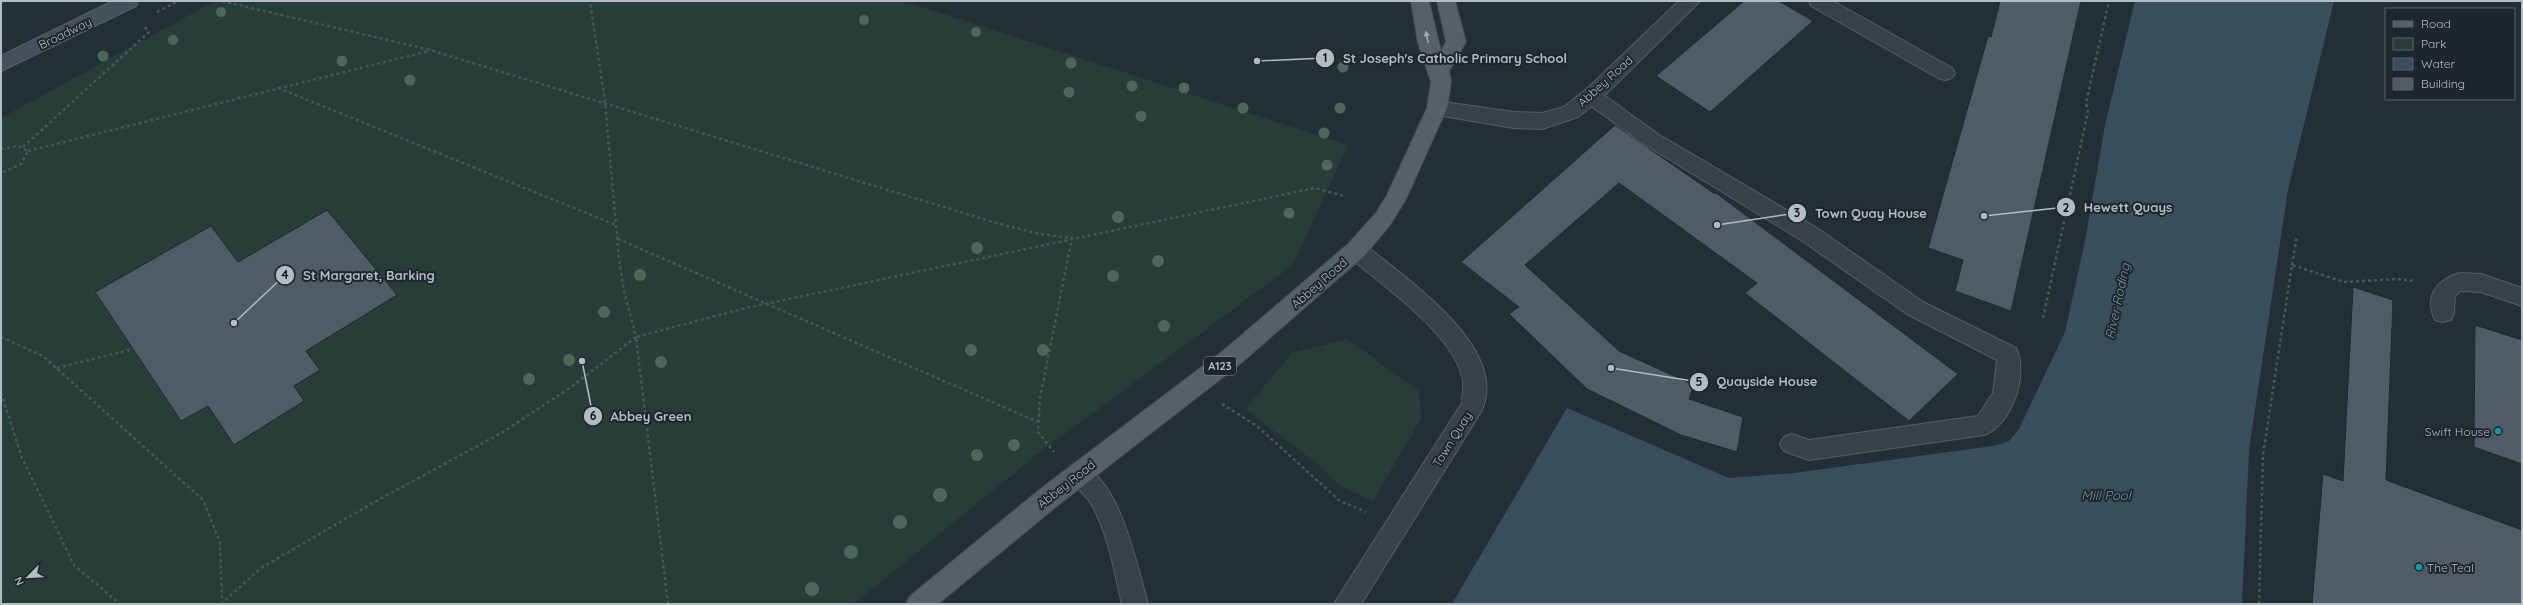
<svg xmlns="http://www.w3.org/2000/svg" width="2523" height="605" font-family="Quicksand,sans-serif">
<rect width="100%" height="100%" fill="#232f37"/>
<!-- green -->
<g fill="#283c38">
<path d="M 215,1 L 904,1 L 1348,145 L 1293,265 L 1035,456 L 854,604 L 1,604 L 1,118 Z"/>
<path d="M 1347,339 L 1419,391 L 1421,419 L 1373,501 L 1340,486 L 1315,462 L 1245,409 L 1292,353 Z"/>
</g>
<!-- water -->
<path fill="#394e5c" d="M 2135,1 L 2334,1 L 2288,190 L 2249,450 L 2242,604 L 1452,604 L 1567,408 L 1729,478 L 1794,473 L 1993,446 L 2009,441 L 2019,429 L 2065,332 L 2085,241 L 2105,125 Z"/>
<!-- building -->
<g fill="#4f5c65" stroke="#1e282e">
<path d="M 1744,1 L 1779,1 L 1813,21 L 1710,112 L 1656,76 Z"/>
<path d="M 2000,1 L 2081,1 L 2011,311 L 1955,291 L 1963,260 L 1928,248 L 1988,36 L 1991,37 Z"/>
<path d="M 1615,125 L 1715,194 L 1716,193 L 1958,374 L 1909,421 L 1745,293 L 1757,283 L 1619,183 L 1525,265 L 1619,351 L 1694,385 L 1689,399 L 1743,417 L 1737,452 L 1681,435 L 1587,389 L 1509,314 L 1519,307 L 1461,262 Z"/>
<path d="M 327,210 L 397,295 L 306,351 L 320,370 L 294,386 L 304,401 L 234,445 L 208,406 L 181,421 L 95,292 L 211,226 L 238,262 Z"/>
<path d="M 2353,287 L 2393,300 L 2386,480 L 2522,530 L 2522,604 L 2312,604 L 2323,474 L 2343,481 Z"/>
<path d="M 2475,325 L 2522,340 L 2522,464 L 2474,447 Z"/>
</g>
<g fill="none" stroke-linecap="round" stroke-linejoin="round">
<!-- lane casing -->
<g stroke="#545f65" stroke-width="2">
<g id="lane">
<path d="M 1809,1 L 1833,1 L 1952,68 L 1955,73 L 1952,78 L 1945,80 L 1938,78 L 1811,6 Z"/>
<path d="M 1591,89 L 1598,91 L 1658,134 L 1817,228 L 1923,302 L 2016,348 C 2029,374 2012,425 1984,435 L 1809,460 L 1784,451 L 1780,444 L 1784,437 L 1792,434 L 1809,440 L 1978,416 L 1993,393 L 1997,360 L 1907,314 L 1801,240 L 1644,144 L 1584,101 L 1581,96 L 1584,91 Z"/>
<path d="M 2459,273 L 2481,274 L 2522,288 L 2522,306 L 2481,292 L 2460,291 L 2455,296 L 2454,313 L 2451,320 L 2443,322 L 2435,320 C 2424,296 2437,280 2459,273 Z"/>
</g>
</g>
<!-- street casing -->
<g stroke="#545f65" stroke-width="2">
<g id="street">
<path d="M 1679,1 L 1700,1 L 1603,97 L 1578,117 L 1542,129 L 1514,128 L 1437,115 L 1430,113 L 1427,108 L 1430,103 L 1437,101 L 1514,112 L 1542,113 L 1564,107 L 1589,87 Z"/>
<path d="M 1356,241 L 1364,244 C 1404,278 1512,348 1481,412 L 1361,604 L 1334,604 L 1462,403 C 1462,396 1464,388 1463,381 C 1456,335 1383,286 1348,256 L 1345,250 L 1348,244 Z"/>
<path d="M 1078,463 C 1121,479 1136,564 1148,604 L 1122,604 C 1114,571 1108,531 1090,502 C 1083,491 1072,486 1066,474 L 1070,466 Z"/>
</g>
</g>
<!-- secondary casing -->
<g stroke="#545f65" stroke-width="2">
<path id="secondary" d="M 113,1 L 138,1 L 136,6 L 1,71 L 1,56 Z"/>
</g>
<!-- primary casing -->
<g stroke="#404a51" stroke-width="2">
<path id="primary" d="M 1411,1 L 1429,1 L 1441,51 L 1446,42 L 1437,1 L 1455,1 L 1466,42 L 1449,71 L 1451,82 L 1447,108 L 1406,199 L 1390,225 L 1364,256 L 1240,364 L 1057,506 L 938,604 L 906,604 L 910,596 L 1039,490 L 1224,350 L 1348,244 L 1376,213 L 1387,195 L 1427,108 L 1431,82 L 1418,43 Z"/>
</g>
<!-- path -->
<g stroke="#475957" stroke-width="2.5" stroke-dasharray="3 3" stroke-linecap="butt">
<path d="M 222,1 L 430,50 L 996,223 L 1040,234 L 1072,238 L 1040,398 L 1038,432 L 1054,452"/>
<path d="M 157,12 L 178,1"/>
<path d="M 278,88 L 616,225"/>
<path d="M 23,147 L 149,32 L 144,26"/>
<path d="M 1,149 L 18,146 L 28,151 L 21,164 L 1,173"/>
<path d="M 28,151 L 429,51"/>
<path d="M 618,239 L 1038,422"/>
<path d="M 2292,265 L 2297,236"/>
<path d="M 2043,318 L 2088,112 L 2086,103 L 2109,1"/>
<path d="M 1,337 L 43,356 L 203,500 L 220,542 L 222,601"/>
<path d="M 57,368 L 133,349"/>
<path d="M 1,393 L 22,458 L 74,565 L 120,604"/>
<path d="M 1222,404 L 1257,426 L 1340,501 L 1366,512"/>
<path d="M 221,604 L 261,568 L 371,504 L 503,432 L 571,387 L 636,337 L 624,291 L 619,259 L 605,102 L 590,1"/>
<path d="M 668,604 L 636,337 L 746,308 L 1315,188 L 1344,196"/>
<path d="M 2259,604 L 2263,455 L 2292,265 L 2344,282 L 2398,279 L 2414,281"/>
</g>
<!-- lane -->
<use href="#lane" fill="#374147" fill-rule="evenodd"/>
<!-- street -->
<use href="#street" fill="#374147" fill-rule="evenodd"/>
<!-- secondary -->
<use href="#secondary" fill="#45515a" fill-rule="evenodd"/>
<!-- primary -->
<use href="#primary" fill="#556067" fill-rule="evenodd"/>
</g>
<!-- trees -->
<g fill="#4e6858">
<circle cx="221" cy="12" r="5"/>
<circle cx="864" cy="20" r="5"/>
<circle cx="976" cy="32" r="5"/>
<circle cx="173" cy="40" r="5"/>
<circle cx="103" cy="56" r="5.5"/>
<circle cx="342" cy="61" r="5.5"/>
<circle cx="1071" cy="63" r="5.5"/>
<circle cx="1343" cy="67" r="5.5"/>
<circle cx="410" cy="80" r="5.5"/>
<circle cx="1132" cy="86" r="5.5"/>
<circle cx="1184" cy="88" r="5.5"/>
<circle cx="1069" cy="92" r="5.5"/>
<circle cx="1243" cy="108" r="5.5"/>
<circle cx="1340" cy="108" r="5.5"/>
<circle cx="1141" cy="116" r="5.5"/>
<circle cx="1324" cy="133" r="5.5"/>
<circle cx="1327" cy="165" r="5.5"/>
<circle cx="1289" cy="213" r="5.5"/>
<circle cx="1118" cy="217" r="6"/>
<circle cx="977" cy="248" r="6"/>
<circle cx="1158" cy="261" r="6"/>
<circle cx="640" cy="275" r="6"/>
<circle cx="1113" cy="276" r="6"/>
<circle cx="604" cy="312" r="6"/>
<circle cx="1164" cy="326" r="6"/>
<circle cx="971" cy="350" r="6"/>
<circle cx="1043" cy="350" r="6"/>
<circle cx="569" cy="360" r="6"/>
<circle cx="661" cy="362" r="6"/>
<circle cx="529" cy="379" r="6"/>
<circle cx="1014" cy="445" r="6"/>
<circle cx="977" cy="455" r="6"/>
<circle cx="940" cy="495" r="7"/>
<circle cx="900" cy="522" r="7"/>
<circle cx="851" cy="552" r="7"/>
<circle cx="812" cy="589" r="7"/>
</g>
<!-- one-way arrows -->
<defs><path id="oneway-solid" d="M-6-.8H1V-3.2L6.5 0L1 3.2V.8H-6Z"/></defs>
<use fill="#9faab1" href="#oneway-solid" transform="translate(1427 37) rotate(-101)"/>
<!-- markers -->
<g fill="#0f9aa8" stroke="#1c262c" stroke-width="1.5">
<circle cx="2498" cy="431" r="4"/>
<circle cx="2419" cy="567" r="4"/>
</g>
<g text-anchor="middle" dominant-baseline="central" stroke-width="4" stroke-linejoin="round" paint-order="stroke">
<!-- shield labels -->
<rect fill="#1c262c" stroke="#848f96" stroke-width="1" x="1204" y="357" width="32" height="18" rx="3"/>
<g font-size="11" font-weight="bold" fill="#b1bcc4">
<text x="1220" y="366">A123</text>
</g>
<!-- street labels -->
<g font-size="12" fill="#b1bcc4" stroke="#1c262c">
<text transform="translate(65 33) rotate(-26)">Broadway</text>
<text transform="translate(1605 81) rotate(-42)">Abbey Road</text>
<text transform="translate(1319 283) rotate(-41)">Abbey Road</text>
<text transform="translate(1452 439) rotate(-58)">Town Quay</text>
<text transform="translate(1066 484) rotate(-38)">Abbey Road</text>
</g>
<!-- poi labels -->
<g font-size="12" fill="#b1bcc4" stroke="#1c262c" text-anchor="end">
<text x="2490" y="431">Swift House</text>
<text x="2427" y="567" text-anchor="start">The Teal</text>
</g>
<!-- water labels -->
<g font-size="13" font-style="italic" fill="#7593a4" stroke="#1c262c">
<text transform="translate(2117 301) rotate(-78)">River Roding</text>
<text x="2106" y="495">Mill Pool</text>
</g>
</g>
<!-- callouts -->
<path fill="none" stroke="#b1bcc4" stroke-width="1.5" d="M1257 61L1325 58M1984 216L2066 207M1717 225L1797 213M234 323L285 275M1611 368L1699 382M582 361L593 416"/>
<g fill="#b1bcc4" stroke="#1c262c" stroke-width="1.5">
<circle cx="1257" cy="61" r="4"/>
<circle cx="1984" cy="216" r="4"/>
<circle cx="1717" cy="225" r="4"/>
<circle cx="234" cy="323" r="4"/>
<circle cx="1611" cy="368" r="4"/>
<circle cx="582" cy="361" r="4"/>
<circle cx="1325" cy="58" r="10"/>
<circle cx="2066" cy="207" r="10"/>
<circle cx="1797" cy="213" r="10"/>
<circle cx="285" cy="275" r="10"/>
<circle cx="1699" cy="382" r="10"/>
<circle cx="593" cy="416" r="10"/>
</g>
<g font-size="12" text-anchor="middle" font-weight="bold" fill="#111">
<text x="1325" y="62">1</text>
<text x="2066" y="212">2</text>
<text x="1797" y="217">3</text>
<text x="285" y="279">4</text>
<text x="1699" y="386">5</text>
<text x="593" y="420">6</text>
</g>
<g font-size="13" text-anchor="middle" font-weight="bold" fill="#b1bcc4" stroke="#1c262c" stroke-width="4" stroke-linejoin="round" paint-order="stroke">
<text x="1455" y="63">St Joseph's Catholic Primary School</text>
<text x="2128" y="212">Hewett Quays</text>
<text x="1871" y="218">Town Quay House</text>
<text x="369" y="280">St Margaret, Barking</text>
<text x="1767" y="386">Quayside House</text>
<text x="651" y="421">Abbey Green</text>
</g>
<!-- border -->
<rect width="2523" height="605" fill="none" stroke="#b1bcc4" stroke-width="4"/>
<!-- legend -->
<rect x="2385" y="8" width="130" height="92" fill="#1c262c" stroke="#586269"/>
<rect x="2393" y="21" width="20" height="6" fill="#556067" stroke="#586269"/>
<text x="2421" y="28" font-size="12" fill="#b1bcc4">Road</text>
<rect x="2393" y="38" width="20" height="12" fill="#283c38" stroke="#586269"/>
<text x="2421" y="48" font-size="12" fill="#b1bcc4">Park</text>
<rect x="2393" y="58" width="20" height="12" fill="#394e5c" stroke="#586269"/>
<text x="2421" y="68" font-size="12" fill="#b1bcc4">Water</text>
<rect x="2393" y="78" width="20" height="12" fill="#4f5c65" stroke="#586269"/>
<text x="2421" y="88" font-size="12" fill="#b1bcc4">Building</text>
<!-- north arrow -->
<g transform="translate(28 577) rotate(246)" stroke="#1c262c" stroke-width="3" paint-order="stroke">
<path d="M0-3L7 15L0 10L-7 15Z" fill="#b1bcc4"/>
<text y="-6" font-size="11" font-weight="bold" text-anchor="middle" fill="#b1bcc4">N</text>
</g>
</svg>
